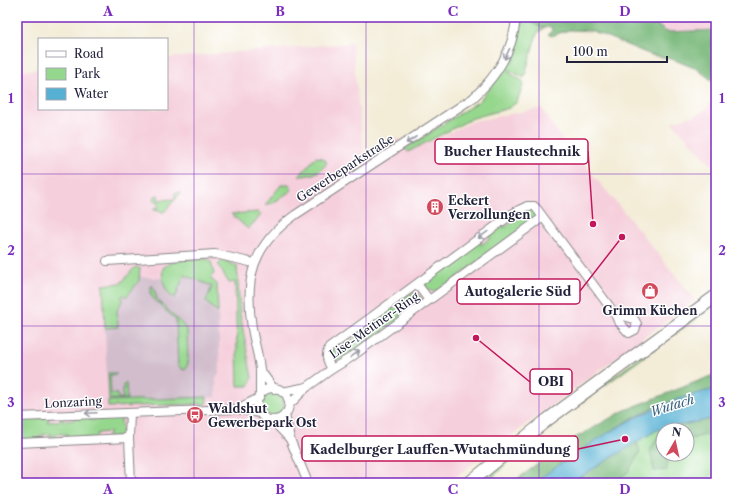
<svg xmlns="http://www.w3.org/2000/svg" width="733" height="500" font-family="'Libre Caslon Text',serif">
<rect width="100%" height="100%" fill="#fff"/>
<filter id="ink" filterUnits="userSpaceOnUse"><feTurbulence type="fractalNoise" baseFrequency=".025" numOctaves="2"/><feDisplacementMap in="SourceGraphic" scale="8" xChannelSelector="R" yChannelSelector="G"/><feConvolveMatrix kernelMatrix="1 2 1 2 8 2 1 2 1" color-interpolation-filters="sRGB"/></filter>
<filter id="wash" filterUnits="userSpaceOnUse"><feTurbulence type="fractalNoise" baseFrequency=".012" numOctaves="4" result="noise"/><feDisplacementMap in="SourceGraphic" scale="16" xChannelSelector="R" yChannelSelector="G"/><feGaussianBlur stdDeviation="0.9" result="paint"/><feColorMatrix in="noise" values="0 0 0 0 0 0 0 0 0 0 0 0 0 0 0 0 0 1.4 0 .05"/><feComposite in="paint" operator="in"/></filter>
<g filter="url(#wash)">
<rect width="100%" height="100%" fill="#f3ecd7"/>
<!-- built -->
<g fill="#f5cfdb">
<path d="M 645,17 L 716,17 L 716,41 L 715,30 L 667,32 Z"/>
<path d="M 352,43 L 364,158 L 398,138 L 408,152 L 474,121 L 542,108 L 578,165 L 583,163 L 629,218 L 695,300 L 447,483 L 17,483 L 17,71 L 39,69 L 39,109 L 167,109 L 167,58 Z"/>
<path d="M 716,91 L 716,169 L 672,122 L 696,115 L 706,109 L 715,96 Z"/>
</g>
<!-- industrial -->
<path fill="#d1bdcc" d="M 202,271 L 217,284 L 220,373 L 216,378 L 216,397 L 108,401 L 103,285 L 121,283 L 130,273 L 140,273 L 141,277 L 159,278 L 162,278 L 162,273 Z"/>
<!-- green -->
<g fill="#96d78e" stroke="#5c7c64" fill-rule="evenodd">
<path d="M 521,17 L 531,17 L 528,19 L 543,29 L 537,33 L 524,78 L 509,70 L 508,72 L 524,82 L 517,102 L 509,108 L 473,118 L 408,152 L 405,149 L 479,101 C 503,74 515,55 523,19 Z"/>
<path d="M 316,157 L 323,158 L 327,162 C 322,173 310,176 299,176 Z"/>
<path d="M 281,185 L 289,185 L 292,190 L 273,203 L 265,205 Z"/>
<path d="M 175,193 L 181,193 L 164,212 L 154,210 L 154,208 L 158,208 L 158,201 L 153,201 L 155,196 L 158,195 L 159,200 L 175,199 Z"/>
<path d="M 526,209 L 531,210 L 535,213 L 535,218 L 442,289 C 434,292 431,293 425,286 C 426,276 439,270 446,264 L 447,270 L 456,263 L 456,257 L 480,239 L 481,245 L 490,238 L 490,232 L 504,222 L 504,228 L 514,221 L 514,215 Z"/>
<path d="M 259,212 L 261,215 L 248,229 L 231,214 Z"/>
<path d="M 207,259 L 211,262 L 214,274 L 210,278 L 217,284 L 218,313 L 206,302 L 212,286 L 184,275 L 175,298 C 165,295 161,278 163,268 C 174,258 192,259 207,259 Z"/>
<path d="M 223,260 L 237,266 L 240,314 L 252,378 L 249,386 L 238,386 L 235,282 L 229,283 L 218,265 Z"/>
<path d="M 135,267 L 140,268 L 139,281 L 126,297 L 124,295 L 121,297 L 123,299 L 117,310 L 118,327 L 105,328 L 103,285 L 121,283 Z"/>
<path d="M 151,286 L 153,286 L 157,299 L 187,329 L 188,363 L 185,370 L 182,369 L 178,365 L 176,320 L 154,299 L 151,295 Z"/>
<path d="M 416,292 L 421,297 L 421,301 L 415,308 L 344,359 L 333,361 L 330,357 L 331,350 L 335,346 L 335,351 L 343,346 L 343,340 L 345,339 L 345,344 L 355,337 L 355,331 L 392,304 L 392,310 L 402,303 L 402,297 Z"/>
<path d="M 716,301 L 716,304 L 529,441 L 487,483 L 484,483 L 512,452 Z"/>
<path d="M 108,373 L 116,373 L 116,375 L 110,375 L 111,394 L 117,394 L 118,398 L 123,398 L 123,385 L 126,383 L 127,399 L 109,399 Z"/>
<path d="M 716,382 L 716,472 L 702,483 L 520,483 ZM 663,430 L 687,430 L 687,454 L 663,454 Z"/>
<circle cx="273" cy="405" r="11"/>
<path d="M 207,397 L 206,404 L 108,407 L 108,401 Z"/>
<path d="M 105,414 L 118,415 L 121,418 L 122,434 L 119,436 L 107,437 L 110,432 L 98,433 L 95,438 L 65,438 L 68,434 L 56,434 L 53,439 L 50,439 L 53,434 L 41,435 L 37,440 L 21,438 L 19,436 L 18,422 L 20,420 L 50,417 L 47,422 L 59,421 L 62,416 L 65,416 L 62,421 L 74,420 L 77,415 L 93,415 L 90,420 L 102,419 Z"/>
</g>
<!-- forest -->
<g fill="#78b879" stroke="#4d6d5a">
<path d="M 531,17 L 645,17 L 667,32 L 716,30 L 712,39 L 714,82 L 697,69 L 672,59 L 651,55 L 593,31 L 569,30 L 551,36 L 548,34 L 552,31 L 551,27 C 540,29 537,26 528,19 Z"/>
<path d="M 716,374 L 716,389 L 699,393 L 653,408 L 622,424 L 533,483 L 512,483 L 568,442 L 623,411 Z"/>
<path d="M 716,418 L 716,432 L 691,439 L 687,442 L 687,430 L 663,430 L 663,454 L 669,454 L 667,470 L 654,471 L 650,450 L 662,429 Z"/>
<path d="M 637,442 L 640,452 L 628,472 L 614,483 L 570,483 Z"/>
</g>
<!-- water -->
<path fill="#55b0d3" stroke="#3c6987" d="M 716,389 L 716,418 L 657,430 L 570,483 L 533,483 C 592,442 644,404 716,389 Z"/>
</g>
<g filter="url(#ink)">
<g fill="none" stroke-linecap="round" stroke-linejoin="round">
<!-- minor casing -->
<g stroke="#8a8789" stroke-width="10">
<g id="minor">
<path d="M 543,217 L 350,358 L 332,369 C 327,361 325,356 329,348 L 515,212 L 527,206 L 534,206 L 537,209 L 615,314 L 618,321 L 629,333 L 635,330 L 637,324 L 634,319 L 615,314"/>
<path d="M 107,261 L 215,254 L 254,263"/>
<path d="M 417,284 L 429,300"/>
<path d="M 260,370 L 274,389"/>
<circle cx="273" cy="404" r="16"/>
<path d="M 282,392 L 307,387"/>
<path d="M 260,395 C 260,387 260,379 260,370 C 259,356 254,342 252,328 C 244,278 253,245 295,215 L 473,98 C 497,76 514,49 516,17"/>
<path d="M 289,405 L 307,387 L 332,369"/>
<path d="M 237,409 L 259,398"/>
<path d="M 130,413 L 129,438 L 131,483"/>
<path d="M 285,414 L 290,439 L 308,483"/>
<path d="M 17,417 L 237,409 L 260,413"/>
<path d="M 272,420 L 290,439"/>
<path d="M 17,443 L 129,438"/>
</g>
</g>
<!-- primary casing -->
<g stroke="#8a8789" stroke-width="14">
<path id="primary" d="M 469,483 L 547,420 L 716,296"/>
</g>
<!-- minor -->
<use href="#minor" stroke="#fff" stroke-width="8"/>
<!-- primary -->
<use href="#primary" stroke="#fff" stroke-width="12"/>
</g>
<!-- one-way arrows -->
<defs><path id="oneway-shaft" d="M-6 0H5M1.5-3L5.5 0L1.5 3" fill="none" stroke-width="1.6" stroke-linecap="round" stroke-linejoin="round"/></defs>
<g stroke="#9c9ca7">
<use href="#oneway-shaft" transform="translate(507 54) rotate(115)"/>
<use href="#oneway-shaft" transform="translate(411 140) rotate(147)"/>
<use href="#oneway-shaft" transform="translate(483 235) rotate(144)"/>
<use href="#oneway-shaft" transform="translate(355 354) rotate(-36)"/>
<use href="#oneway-shaft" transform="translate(91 413) rotate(177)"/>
</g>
</g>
<!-- grid -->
<path fill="none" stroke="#7b2cbf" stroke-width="1" stroke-opacity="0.55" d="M 194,17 L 194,483M 366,17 L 366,483M 539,17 L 539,483M 17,174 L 716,174M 17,326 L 716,326"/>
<!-- icons -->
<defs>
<g id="building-disc" transform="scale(0.9)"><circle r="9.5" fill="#d1495b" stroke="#fff"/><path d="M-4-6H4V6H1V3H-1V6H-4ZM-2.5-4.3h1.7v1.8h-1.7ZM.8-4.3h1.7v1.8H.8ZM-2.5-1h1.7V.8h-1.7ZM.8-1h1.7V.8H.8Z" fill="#fff"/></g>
<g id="shop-disc" transform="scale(0.9)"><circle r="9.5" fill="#d1495b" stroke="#fff"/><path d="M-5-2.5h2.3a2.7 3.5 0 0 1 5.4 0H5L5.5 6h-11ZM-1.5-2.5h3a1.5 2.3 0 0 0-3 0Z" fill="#fff"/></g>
<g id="bus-disc" transform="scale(0.9)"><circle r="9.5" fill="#d1495b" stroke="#fff"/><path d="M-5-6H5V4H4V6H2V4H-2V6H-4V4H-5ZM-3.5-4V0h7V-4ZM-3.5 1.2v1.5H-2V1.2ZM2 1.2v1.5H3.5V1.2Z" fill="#fff"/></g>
</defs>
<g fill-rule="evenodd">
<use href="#building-disc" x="435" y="207"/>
<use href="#shop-disc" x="650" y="291"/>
<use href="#bus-disc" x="195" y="415"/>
</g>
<g text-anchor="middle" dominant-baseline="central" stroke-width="3" stroke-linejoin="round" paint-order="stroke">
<!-- street labels -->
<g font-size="12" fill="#22223b" stroke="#fff">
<text transform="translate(345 168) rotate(-33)">Gewerbeparkstraße</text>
<text transform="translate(374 325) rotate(-35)">Lise-Meitner-Ring</text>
<text transform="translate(73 402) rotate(-3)">Lonzaring</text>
</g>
<!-- poi labels -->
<g font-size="12" font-weight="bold" fill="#22223b" stroke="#fff" text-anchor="start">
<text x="448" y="200">Eckert<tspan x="448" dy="14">Verzollungen</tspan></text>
<text x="650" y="310" text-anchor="middle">Grimm Küchen</text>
<text x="208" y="408">Waldshut<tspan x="208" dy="14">Gewerbepark Ost</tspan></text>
</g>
<!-- water labels -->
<g font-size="13" font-style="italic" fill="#39627f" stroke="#fff">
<text transform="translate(672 405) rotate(-17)">Wutach</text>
</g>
</g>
<!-- callouts -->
<path fill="none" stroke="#c2185b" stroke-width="1.5" d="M593 224L588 151M622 237L580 291M476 338L530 382M625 439L578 449"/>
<g fill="#c2185b" stroke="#fff" stroke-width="1.5">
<circle cx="593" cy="224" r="4"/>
<circle cx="622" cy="237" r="4"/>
<circle cx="476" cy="338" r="4"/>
<circle cx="625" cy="439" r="4"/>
</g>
<g fill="#fff" stroke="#c2185b" stroke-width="1.5">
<rect x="435" y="139" width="153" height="25" rx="4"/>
<rect x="457" y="279" width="123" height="25" rx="4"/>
<rect x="530" y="369" width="42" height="25" rx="4"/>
<rect x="302" y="436" width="276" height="25" rx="4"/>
</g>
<g font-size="13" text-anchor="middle" font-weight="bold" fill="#22223b">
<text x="512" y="156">Bucher Haustechnik</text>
<text x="518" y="296">Autogalerie Süd</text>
<text x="551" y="386">OBI</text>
<text x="440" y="454">Kadelburger Lauffen-Wutachmündung</text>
</g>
<!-- margin -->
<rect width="733" height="500" fill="none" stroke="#fff" stroke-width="44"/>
<!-- legend -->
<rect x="38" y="38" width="130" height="72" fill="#ffffff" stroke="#a7a7b1"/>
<rect x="46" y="51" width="20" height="6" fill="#ffffff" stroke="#a7a7b1"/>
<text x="74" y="58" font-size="12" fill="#22223b">Road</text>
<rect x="46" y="68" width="20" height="12" fill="#96d78e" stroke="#a7a7b1"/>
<text x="74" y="78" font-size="12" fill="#22223b">Park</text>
<rect x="46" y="88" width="20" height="12" fill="#55b0d3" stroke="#a7a7b1"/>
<text x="74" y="98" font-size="12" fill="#22223b">Water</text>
<!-- north arrow -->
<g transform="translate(675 442) rotate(9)"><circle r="19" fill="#ffffff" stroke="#a7a7b1"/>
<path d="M0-3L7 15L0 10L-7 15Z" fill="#d1495b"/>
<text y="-6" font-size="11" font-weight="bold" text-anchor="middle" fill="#22223b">N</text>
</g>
<!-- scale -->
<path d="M567 56v6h100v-6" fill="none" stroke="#22223b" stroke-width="2"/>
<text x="573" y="56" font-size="12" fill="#22223b" stroke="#ffffff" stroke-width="3" paint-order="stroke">100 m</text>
<rect x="22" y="22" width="689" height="456" fill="none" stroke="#7b2cbf" stroke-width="1.5"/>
<g font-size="13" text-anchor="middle" font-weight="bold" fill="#7b2cbf">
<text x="108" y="16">A</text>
<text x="280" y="16">B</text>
<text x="453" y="16">C</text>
<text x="625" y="16">D</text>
<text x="11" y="103">1</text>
<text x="722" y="103">1</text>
<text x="11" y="255">2</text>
<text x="722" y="255">2</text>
<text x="11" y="407">3</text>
<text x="722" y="407">3</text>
<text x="108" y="494">A</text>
<text x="280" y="494">B</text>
<text x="453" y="494">C</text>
<text x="625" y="494">D</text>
</g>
</svg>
